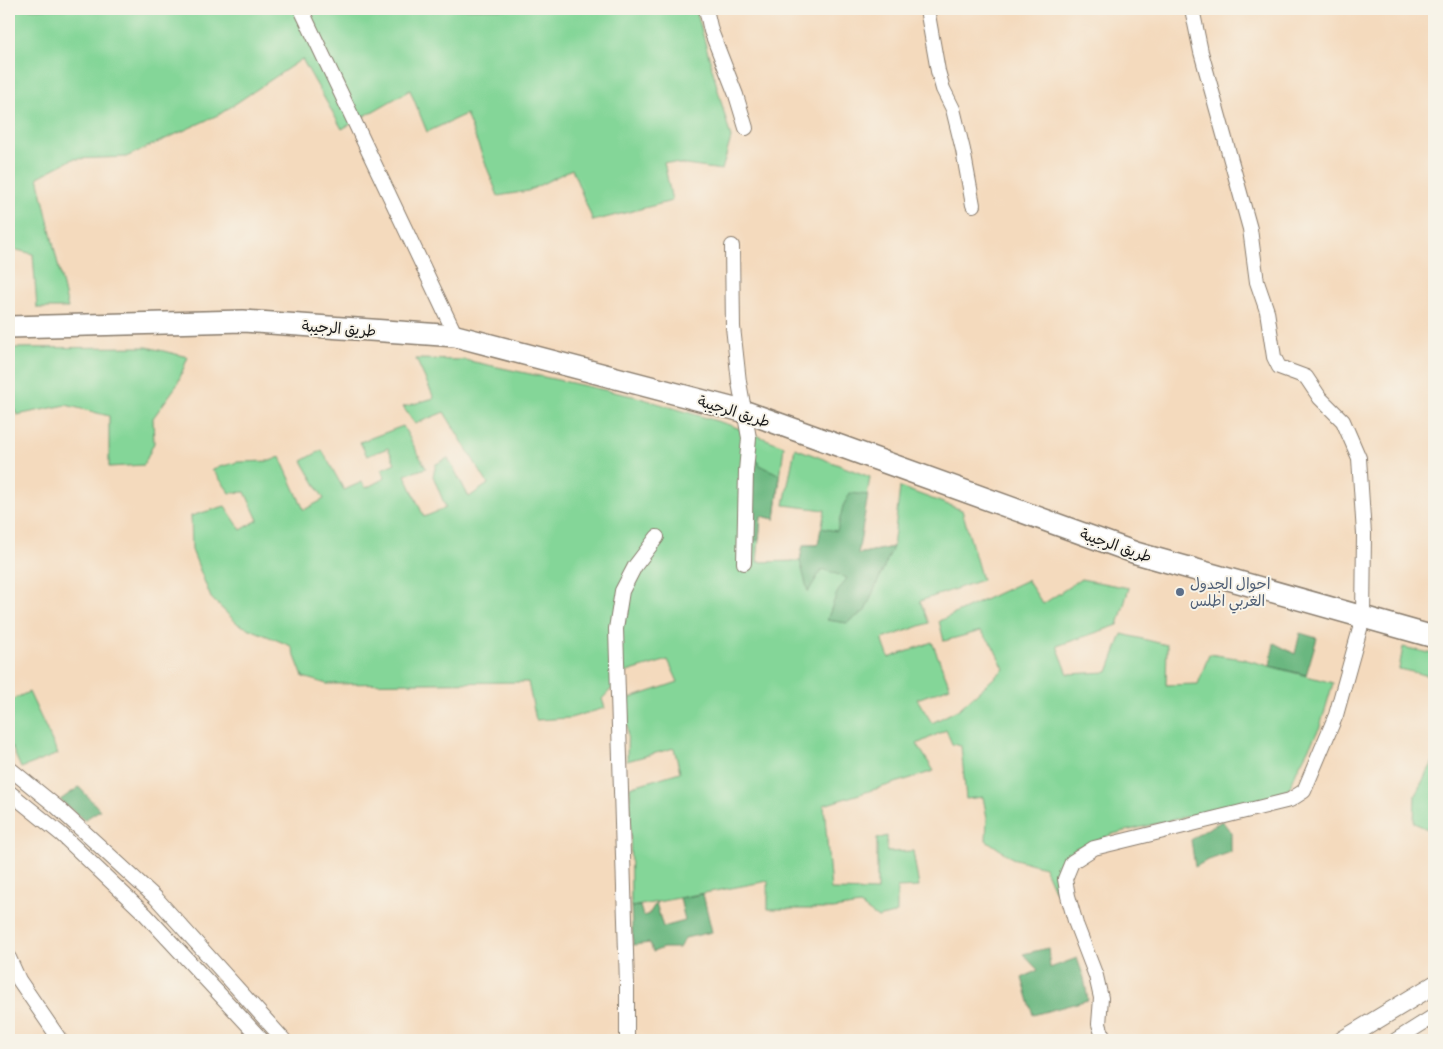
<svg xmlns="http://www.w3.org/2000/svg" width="1443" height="1049" font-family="'Patrick Hand','Playpen Sans Arabic',sans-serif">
<rect width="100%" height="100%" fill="#f7f3e8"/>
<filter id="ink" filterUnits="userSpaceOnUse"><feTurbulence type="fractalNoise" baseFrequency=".02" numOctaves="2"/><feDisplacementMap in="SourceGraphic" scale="10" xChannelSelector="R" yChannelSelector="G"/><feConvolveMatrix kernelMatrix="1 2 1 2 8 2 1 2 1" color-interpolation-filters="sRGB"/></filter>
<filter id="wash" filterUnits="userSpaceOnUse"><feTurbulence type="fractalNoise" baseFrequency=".0096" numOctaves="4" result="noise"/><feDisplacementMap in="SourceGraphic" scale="20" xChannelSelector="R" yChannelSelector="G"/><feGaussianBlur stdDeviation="1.12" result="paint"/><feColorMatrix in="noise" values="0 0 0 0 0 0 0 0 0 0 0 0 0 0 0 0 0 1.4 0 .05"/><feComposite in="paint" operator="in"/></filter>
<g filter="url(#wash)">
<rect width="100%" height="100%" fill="#f4dabd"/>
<!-- green -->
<g fill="#84d698" stroke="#50795a">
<path d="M 9,9 L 696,9 L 731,138 L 722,170 L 664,162 L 672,201 L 593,221 L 572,169 L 528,191 L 498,196 L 466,114 L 427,132 L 410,90 L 342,129 L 302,59 L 220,114 L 126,157 L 73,159 L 38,177 L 68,308 L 37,308 L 33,254 L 9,248 Z"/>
<path d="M 147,347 L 188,357 L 177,385 L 153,418 L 154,443 L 144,465 L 109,467 L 109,416 L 66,405 L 17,415 L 9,398 L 9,348 Z"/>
<path d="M 416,359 L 465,360 L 637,397 L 730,425 L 784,446 L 775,519 L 761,516 L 757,562 L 800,561 L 803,545 L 818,545 L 825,510 L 784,505 L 795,448 L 870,477 L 858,554 L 893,547 L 900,487 L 962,510 L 982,580 L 920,601 L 929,623 L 882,639 L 889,658 L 932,642 L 950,687 L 917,699 L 932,723 L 959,709 L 1004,669 L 993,646 L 981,631 L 944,641 L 939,621 L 1027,580 L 1043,604 L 1081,579 L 1129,588 L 1118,625 L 1057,646 L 1068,674 L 1108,672 L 1122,634 L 1167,645 L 1166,685 L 1198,684 L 1209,654 L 1243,659 L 1333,683 L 1320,727 L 1297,770 L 1289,789 L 1264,798 L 1113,834 L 1076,848 L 1059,862 L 1055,892 L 1044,867 L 1012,858 L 986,840 L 987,818 L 983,797 L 966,799 L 961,746 L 952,744 L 946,730 L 917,744 L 934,771 L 824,805 L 831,890 L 877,891 L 877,839 L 887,836 L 887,852 L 913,851 L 919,887 L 897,888 L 897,913 L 878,918 L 860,905 L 833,909 L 768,909 L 768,881 L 631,907 L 630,787 L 680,772 L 674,748 L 627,761 L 628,699 L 678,682 L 668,660 L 627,672 L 602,699 L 605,708 L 570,718 L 536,720 L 528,682 L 327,684 L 303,677 L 291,646 L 238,624 L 211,598 L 192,550 L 191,516 L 225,506 L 241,530 L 258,520 L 245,492 L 230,493 L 212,469 L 238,462 L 270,461 L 280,457 L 304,510 L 324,499 L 302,461 L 322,450 L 344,490 L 362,482 L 366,488 L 385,478 L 382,469 L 395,463 L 388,448 L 367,456 L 360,442 L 403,426 L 426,468 L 405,475 L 424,517 L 446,508 L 433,476 L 436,464 L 448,458 L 469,497 L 488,484 L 444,412 L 415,424 L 403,407 L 434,398 Z"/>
<path d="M 1403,647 L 1434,654 L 1434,677 L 1399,669 Z"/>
<path d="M 29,692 L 58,754 L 21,768 L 9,741 L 9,701 Z"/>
<path d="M 1434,760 L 1434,832 L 1414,823 L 1415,795 Z"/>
</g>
<!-- forest -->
<g fill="#6bb780" stroke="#446a4e">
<path d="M 753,455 L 760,465 L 780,475 L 775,519 L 761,516 L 759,540 L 752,540 L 751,511 Z"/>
<path d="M 850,493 L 868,495 L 858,554 L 893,547 L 865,611 L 847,623 L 827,620 L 837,593 L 847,578 L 822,569 L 808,592 L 800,561 L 803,545 L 818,545 L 821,528 L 837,531 L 843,506 Z"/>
<path d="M 1300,633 L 1317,638 L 1306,675 L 1270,666 L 1274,643 L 1295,654 Z"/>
<path d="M 79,787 L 100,810 L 84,820 L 60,800 Z"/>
<path d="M 1222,821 L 1231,832 L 1231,852 L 1206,861 L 1195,867 L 1191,840 L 1200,833 Z"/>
<path d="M 703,894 L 712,932 L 685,938 L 679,948 L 663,948 L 653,952 L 650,943 L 633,945 L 631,907 L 640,906 L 643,916 L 649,914 L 656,903 L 663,927 L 685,921 L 680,898 Z"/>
<path d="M 1048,948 L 1050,968 L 1077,958 L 1084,978 L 1088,1000 L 1033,1015 L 1022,978 L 1038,970 L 1023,954 Z"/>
</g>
</g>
<g filter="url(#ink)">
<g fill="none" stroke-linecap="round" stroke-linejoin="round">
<!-- minor casing -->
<g stroke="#887b6c" stroke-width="16">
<g id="minor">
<path d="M 301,9 L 456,336"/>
<path d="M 706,9 L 711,31 L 736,95 L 746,128"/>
<path d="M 927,9 L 938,71 L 943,89 L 953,109 L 963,150 L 973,205"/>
<path d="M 732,246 L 733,327 L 739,382 L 749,438 L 746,471 L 744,563"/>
<path d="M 9,768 L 57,807 L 156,898 L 284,1040"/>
<path d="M 9,792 L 61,834 L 145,914 L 262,1040"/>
<path d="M 9,958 L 19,980 L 60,1040"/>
<path d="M 627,1040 L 627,985 L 616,629 L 622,591 L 635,566 L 657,537"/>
<path d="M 1104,1040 L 1099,1024 L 1101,998 L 1096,976 L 1076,924 L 1068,896 L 1065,879 L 1072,862 L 1094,848 L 1290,800 L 1304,791 L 1336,715 L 1363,618 L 1364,534 L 1359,458 L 1343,421 L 1320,398 L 1306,377 L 1279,367 L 1274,357 L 1267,311 L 1257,282 L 1250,229 L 1201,52 L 1192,9"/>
<path d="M 1396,1040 L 1434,1016"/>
</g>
</g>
<!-- tertiary casing -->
<g stroke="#887b6c" stroke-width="20">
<path id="tertiary" d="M 1343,1040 L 1434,985"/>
</g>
<!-- primary casing -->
<g stroke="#887b6c" stroke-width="24">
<path id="primary" d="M 9,327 L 243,321 L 456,336 L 746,412 L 1136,553 L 1434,637"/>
</g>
<!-- minor -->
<use href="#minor" stroke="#fff" stroke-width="14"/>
<!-- tertiary -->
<use href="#tertiary" stroke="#fff" stroke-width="18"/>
<!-- primary -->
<use href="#primary" stroke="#fff" stroke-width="21"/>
</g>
</g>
<!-- markers -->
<circle fill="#5c6f8a" stroke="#f7f3e8" stroke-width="2" cx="1180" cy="592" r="5"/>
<g text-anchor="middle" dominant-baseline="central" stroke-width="4" stroke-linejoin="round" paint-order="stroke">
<!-- street labels -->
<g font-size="15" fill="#1c1c1c" stroke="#f7f3e8">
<text transform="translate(339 328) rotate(4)">طريق الرجيبة</text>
<text transform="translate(734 411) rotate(17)">طريق الرجيبة</text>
<text transform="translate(1116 545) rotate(19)">طريق الرجيبة</text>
</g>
<!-- service labels -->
<g font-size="15" fill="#4e5e75" stroke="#f7f3e8" text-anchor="start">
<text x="1190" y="583">احوال الجدول<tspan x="1190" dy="17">الغربي اطلس</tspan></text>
</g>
</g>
<!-- margin -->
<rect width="1443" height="1049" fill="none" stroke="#f7f3e8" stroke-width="30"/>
</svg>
